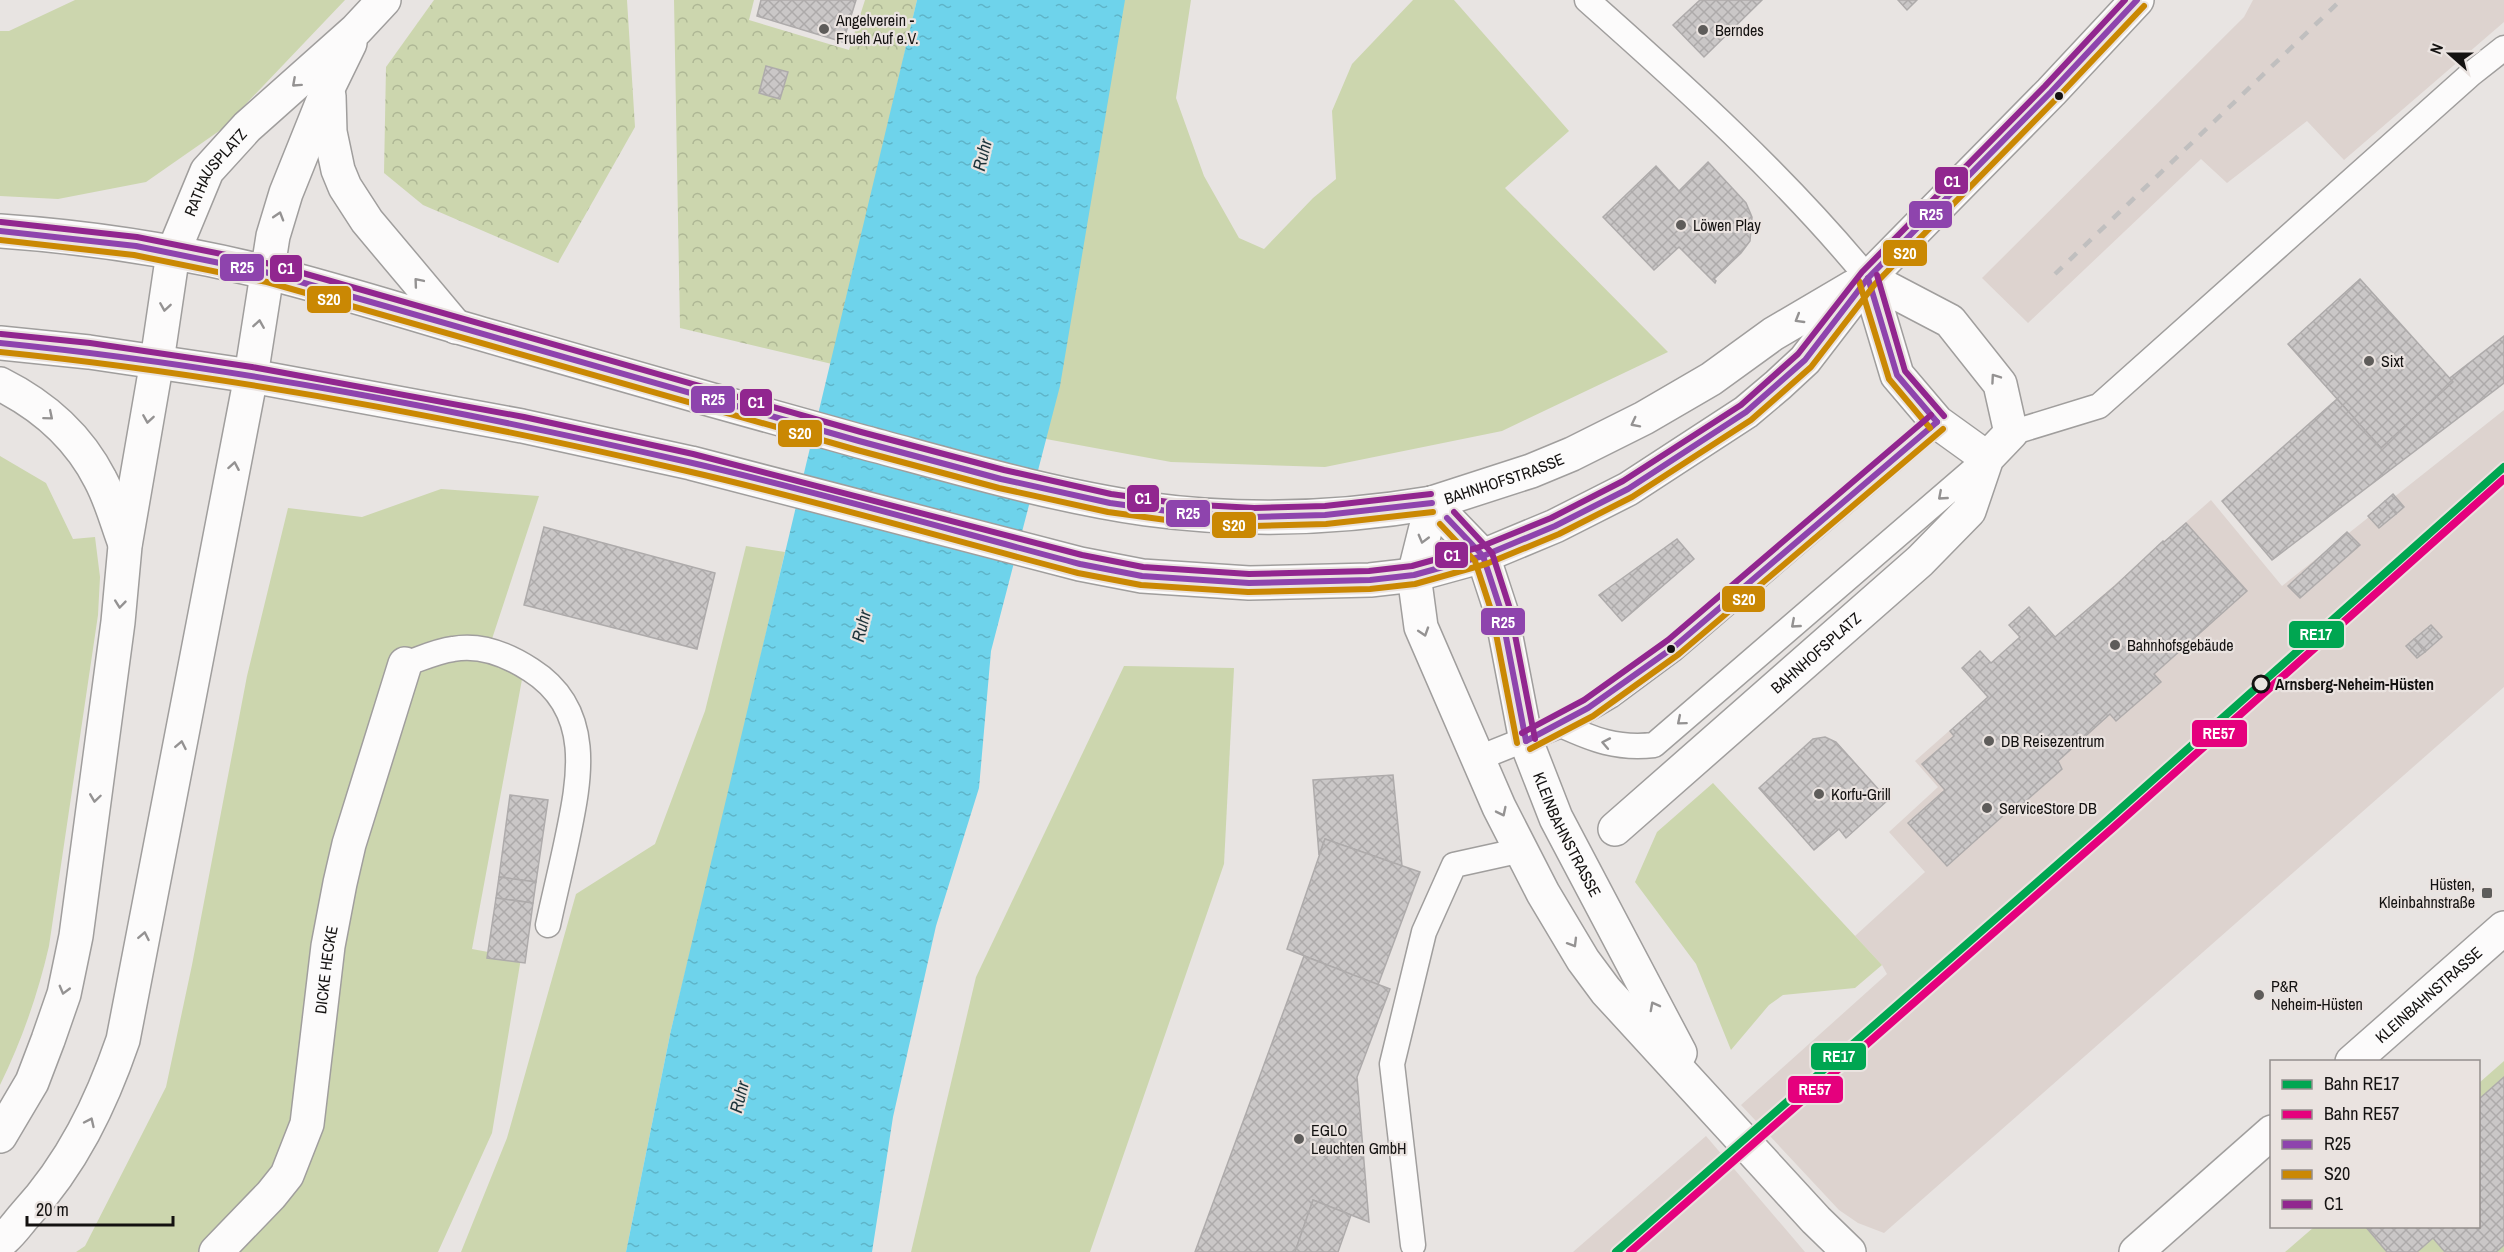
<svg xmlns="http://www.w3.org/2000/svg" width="2504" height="1252" font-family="'Archivo Narrow',sans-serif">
<defs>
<pattern id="forest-crowns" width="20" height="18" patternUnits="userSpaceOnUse" patternTransform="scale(1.5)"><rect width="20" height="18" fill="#ccd6ae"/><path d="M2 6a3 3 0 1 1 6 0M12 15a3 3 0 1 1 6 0" fill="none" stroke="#aeb795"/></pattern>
<pattern id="water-ripples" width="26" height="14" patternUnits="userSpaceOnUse" patternTransform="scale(1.5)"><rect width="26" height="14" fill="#6ed3eb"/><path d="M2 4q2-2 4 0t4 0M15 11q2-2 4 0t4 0" fill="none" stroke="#5eb4c8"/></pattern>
<pattern id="building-cross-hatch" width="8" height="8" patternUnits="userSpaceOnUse" patternTransform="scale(1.5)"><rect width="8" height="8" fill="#cac7c7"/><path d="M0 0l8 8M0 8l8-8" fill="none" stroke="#adaaaa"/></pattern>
</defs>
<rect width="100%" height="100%" fill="#e8e4e2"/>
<!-- built -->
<g fill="#ddd3cf">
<path d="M 2253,0 L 2504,0 L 2504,22 L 2344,160 L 2307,121 L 2227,183 L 2201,159 L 2028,323 L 1982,278 L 2244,17 Z"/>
<path d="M 2504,410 L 2504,687 L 1884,1233 L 1858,1223 L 1839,1210 L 1741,1105 L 1887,974 L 1882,965 L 1855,936 L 1925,872 L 1889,832 L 1938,787 L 1915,761 L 2211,500 L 2282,586 Z"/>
<path d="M 1706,1136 L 1805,1252 L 1573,1252 Z"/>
</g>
<!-- green -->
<g fill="#ccd6ae">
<path d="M 75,0 L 345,0 L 222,129 L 146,182 L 58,199 L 0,196 L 0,31 L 9,31 Z"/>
<path d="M 1124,0 L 1191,0 L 1176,98 L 1204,176 L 1239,238 L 1264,249 L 1313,198 L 1336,179 L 1332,111 L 1352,64 L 1413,0 L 1454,0 L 1569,131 L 1505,188 L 1668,352 L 1502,431 L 1325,467 L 1171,462 L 1046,439 Z"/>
<path d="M 0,456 L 46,483 L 73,539 L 95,537 L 100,577 L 98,615 L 49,946 C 38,994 22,1040 0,1085 Z"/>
<path d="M 441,489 L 539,496 L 488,651 L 523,674 L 472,949 L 521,958 L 492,1133 L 438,1252 L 76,1252 L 85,1246 L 166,1087 L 192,965 L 247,676 L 288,508 L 362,517 Z"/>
<path d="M 746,546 L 785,552 L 721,827 L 671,1030 L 626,1252 L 461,1252 L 507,1138 L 576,894 L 655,844 L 705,711 Z"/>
<path d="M 1124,666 L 1234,668 L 1224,864 L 1090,1252 L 911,1252 L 976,977 Z"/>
<path d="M 1713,783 L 1882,965 L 1855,988 L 1783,995 L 1769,1005 L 1731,1050 L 1696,964 L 1635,882 L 1657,832 Z"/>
<path d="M 2504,1061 L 2504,1252 L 2285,1252 L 2314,1227 L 2478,1226 L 2479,1083 Z"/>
</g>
<!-- forest -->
<g fill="url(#forest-crowns)">
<path d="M 434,0 L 627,0 L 635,127 L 558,263 L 423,205 L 384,173 L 386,67 Z"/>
<path d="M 674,0 L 754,0 L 749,20 L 849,50 L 865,0 L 917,0 L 832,364 L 680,328 Z"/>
</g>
<!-- water -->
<path fill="url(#water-ripples)" d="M 917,0 L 1125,0 L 1060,386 L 991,651 L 979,788 L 936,926 L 893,1117 L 872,1252 L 626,1252 L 671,1030 Z"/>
<!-- building -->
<g fill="url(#building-cross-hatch)" stroke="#aeabab" stroke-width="1.5">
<path d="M 761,0 L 856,0 L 843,42 L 757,16 Z"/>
<path d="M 1700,0 L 1762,0 L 1704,57 L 1673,25 Z"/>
<path d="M 1898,0 L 1917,0 L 1907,10 Z"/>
<path d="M 766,66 L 788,72 L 780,99 L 759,93 Z"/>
<path d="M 1708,162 L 1746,203 L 1752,217 L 1750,241 L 1741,253 L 1714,279 L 1716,281 L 1715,283 L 1679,247 L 1654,270 L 1603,217 L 1656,166 L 1679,191 Z"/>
<path d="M 2360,279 L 2453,382 L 2381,448 L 2288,344 Z"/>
<path d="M 2504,336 L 2504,383 L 2272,560 L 2222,501 L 2337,399 L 2381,448 L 2453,382 L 2450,378 Z"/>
<path d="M 2393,494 L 2404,507 L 2396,514 L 2385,501 Z"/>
<path d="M 2385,501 L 2396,514 L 2379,528 L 2368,516 Z"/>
<path d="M 2186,523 L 2247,591 L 2154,674 L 2161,682 L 2116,721 L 2110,714 L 2058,761 L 2062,769 L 2018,808 L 2015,805 L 1947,866 L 1908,823 L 1945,790 L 1922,764 L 1954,736 L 1950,731 L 1988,697 L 1962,668 L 1980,651 L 1991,663 L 2020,637 L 2009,625 L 2029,607 L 2055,637 L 2115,586 L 2163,541 L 2164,542 Z"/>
<path d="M 544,527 L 715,573 L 697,649 L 524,605 Z"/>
<path d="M 2347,532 L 2360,545 L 2300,598 L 2288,586 Z"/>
<path d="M 1677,539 L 1694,559 L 1622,621 L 1599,595 Z"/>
<path d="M 2431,625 L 2442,637 L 2425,652 L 2414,639 Z"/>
<path d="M 2414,639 L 2425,652 L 2417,658 L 2406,646 Z"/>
<path d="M 1825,737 L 1836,742 L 1888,800 L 1846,838 L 1839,829 L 1814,850 L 1759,788 L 1813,739 Z"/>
<path d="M 1393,775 L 1402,866 L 1325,839 L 1319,855 L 1313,780 Z"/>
<path d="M 510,795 L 548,800 L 536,882 L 499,877 Z"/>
<path d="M 1325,839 L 1420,872 L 1378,985 L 1287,949 Z"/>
<path d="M 499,877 L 536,882 L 533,903 L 496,898 Z"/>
<path d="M 496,898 L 533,903 L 525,963 L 487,958 Z"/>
<path d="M 1304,956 L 1390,989 L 1357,1077 L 1369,1222 L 1313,1200 L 1295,1252 L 1195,1252 Z"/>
<path d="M 2504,1077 L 2504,1245 L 2496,1252 L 2445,1252 L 2433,1238 L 2417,1252 L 2387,1252 L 2365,1226 L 2478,1226 L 2478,1100 Z"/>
<path d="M 1313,1200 L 1351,1215 L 1338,1252 L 1295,1252 Z"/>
</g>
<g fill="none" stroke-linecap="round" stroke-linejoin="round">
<!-- service casing -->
<g stroke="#a09e9d" stroke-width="27">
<g id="service">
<path d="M 1587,0 C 1685,87 1784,176 1868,278"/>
<path d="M 2011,433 L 2099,406 L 2471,74 L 2504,48"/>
<path d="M 405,664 C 420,659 437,651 453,649 C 480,644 508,655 531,670 C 594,710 580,778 567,840 C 561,869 554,897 548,925"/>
<path d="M 1561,725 C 1594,740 1617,749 1654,745 L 1987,458"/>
<path d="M 1479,758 L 1561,725 L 1610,696 L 1672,650 L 1937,422"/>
<path d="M 1413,1245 L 1392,1064 L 1424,932 L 1454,865 L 1522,850"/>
</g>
</g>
<!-- minor casing -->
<g stroke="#a09e9d" stroke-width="36">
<g id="minor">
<path d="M 329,96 L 330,132 L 338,170 L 345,187 L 367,221 L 456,327"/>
<path d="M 1868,278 L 1897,375 L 1937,422 L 1987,458"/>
<path id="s1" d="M 157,361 L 173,253 L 207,171 L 247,127 L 356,30 L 384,0"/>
<path d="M 251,376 L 273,236 L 286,193 L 329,86 L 350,43"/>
<path id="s2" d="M 1615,829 L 1920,561 L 1969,511 L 1987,458 L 2011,433 L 2000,384 L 1950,321 L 1868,278"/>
<path id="s3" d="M 216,1252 L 271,1195 L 287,1175 L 307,1124 L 328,946 L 340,883 L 349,844 L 405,664"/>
</g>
</g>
<!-- tertiary casing -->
<g stroke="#a09e9d" stroke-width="36">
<g id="tertiary">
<path id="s4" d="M 1432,503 L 1531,471 L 1572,454 L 1644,418 L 1711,379 L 1773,334 L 1853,287"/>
<path d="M 1483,556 L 1555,526 L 1628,489 L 1746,412 L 1778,385 L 1805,360 L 1868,278 L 2051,92 L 2137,0"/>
</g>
</g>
<!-- secondary casing -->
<g stroke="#a09e9d" stroke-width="36">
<g id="secondary">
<path d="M 0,231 C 88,237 184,252 269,273 C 341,291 412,314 482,334 C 608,371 733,406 859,441 C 953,466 1049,495 1146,509 C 1241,522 1338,519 1432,503"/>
<path d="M 0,343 L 89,352 L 251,376 L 522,426 L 691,463 L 1080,564 L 1142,576 L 1249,583 L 1370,580 L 1414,575 L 1483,556"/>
<path d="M 1432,503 L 1414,575 L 1421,627 L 1499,807 L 1543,893 L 1583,960 L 1606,991 L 1816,1220 L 1849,1252"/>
<path id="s5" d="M 1432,503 L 1483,556 L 1501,611 L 1526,741 L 1556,818 L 1680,1053"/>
<path id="s6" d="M 2352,1062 L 2504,928"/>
<path d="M 2136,1252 L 2272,1132"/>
</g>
</g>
<!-- motorway casing -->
<g stroke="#a09e9d" stroke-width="36">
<g id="motorway">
<path d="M 0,384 C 42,405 78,436 100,479 C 111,499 117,523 125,544"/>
<path d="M 0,1136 L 32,1082 L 48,1040 L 64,994 L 76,936 L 118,622 L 125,546 L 157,361"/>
<path d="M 0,1242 C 10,1235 17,1224 25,1215 C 72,1164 101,1104 123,1040 L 251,376"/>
</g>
</g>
<!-- service -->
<use href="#service" stroke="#fcfbfb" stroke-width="24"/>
<!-- minor -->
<use href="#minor" stroke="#fcfbfb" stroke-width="33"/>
<!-- tertiary -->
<use href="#tertiary" stroke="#fcfbfb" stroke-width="33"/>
<!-- secondary -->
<use href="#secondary" stroke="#fcfbfb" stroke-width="33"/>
<!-- motorway -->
<use href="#motorway" stroke="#fcfbfb" stroke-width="33"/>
<!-- rail -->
<path stroke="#c0bfbf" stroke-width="4.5" stroke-dasharray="10 10" stroke-linecap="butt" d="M 2055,274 L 2341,0"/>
<!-- bus-1 casing -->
<g stroke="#eae3e0" stroke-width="10">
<g id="bus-1">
<path d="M 0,231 L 136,246 L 269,273 L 859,441 L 1001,479 L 1110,503 L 1182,513 L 1253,517 L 1325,515 L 1432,503"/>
<path d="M 1868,278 L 1897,375 L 1937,422"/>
<path d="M 0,343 C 231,366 461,411 688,462 C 819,492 950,530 1080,564 L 1142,576 L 1249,583 L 1370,580 L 1414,575 L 1483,556 L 1555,526 L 1628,489 L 1746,412 L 1805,360 L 1868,278 L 2051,92 L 2137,0"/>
<path d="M 1447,518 L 1483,556 L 1501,611 L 1526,741"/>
<path d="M 1526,741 L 1588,708 L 1674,647 L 1937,422"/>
</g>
</g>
<!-- bus-2 casing -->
<g stroke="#eae3e0" stroke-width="10">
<g id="bus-2">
<path d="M 0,240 L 134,255 L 267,282 L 857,450 L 999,488 L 1108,512 L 1181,522 L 1253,526 L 1326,524 L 1433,512"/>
<path d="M 1859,281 L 1889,379 L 1930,428"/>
<path d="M 0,352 C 230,375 461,419 687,471 C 818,501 948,539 1078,573 L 1141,585 L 1248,592 L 1370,589 L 1415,584 L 1486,564 L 1559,534 L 1632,497 L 1751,420 L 1811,367 L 1875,284 L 2057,98 L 2144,6"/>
<path d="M 1440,524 L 1475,561 L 1492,613 L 1517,743"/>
<path d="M 1530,749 L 1593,716 L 1679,654 L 1943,429"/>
</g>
</g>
<!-- bus-3 casing -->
<g stroke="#eae3e0" stroke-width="10">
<g id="bus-3">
<path d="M 1,222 L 137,237 L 271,264 L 861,432 L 1004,470 L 1111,494 L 1183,504 L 1254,508 L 1325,506 L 1431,494"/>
<path d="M 1877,275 L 1905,371 L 1944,416"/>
<path d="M 1,334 L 90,343 L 252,367 L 524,417 L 693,454 L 1082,555 L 1143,567 L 1249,574 L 1369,571 L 1412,566 L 1480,547 L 1551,518 L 1623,481 L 1741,405 L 1798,354 L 1862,272 L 2045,86 L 2125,0"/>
<path d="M 1454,512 L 1492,553 L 1510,609 L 1535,739"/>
<path d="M 1522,733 L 1584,700 L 1668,640 L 1931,415"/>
</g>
</g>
<!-- bus-1 -->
<use href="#bus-1" stroke="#8e44ad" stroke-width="6"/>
<!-- bus-2 -->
<use href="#bus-2" stroke="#ca8803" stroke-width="6"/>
<!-- bus-3 -->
<use href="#bus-3" stroke="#91268f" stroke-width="6"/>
<!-- rail-1 casing -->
<g stroke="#eae3e0" stroke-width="12">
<path id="rail-1" d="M 1616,1252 L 2108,820 L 2504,467"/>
</g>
<!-- rail-2 casing -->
<g stroke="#eae3e0" stroke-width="12">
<path id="rail-2" d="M 1630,1252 L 2114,827 L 2504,479"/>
</g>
<!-- rail-1 -->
<use href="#rail-1" stroke="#00a651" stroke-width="8"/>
<!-- rail-2 -->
<use href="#rail-2" stroke="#e5007d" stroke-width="8"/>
</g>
<!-- one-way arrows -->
<defs><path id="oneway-chevron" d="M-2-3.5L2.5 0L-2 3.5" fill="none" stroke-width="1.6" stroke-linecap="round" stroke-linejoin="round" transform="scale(1.5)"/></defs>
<g stroke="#949292">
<use href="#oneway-chevron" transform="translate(296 83) rotate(138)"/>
<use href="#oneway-chevron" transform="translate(279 216) rotate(-73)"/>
<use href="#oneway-chevron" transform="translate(418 282) rotate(-130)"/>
<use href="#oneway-chevron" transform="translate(165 307) rotate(99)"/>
<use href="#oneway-chevron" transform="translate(1799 319) rotate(149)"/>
<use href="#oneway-chevron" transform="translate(259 324) rotate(-81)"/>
<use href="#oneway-chevron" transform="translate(1995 378) rotate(-125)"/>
<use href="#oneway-chevron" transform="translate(49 416) rotate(40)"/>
<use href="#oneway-chevron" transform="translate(148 419) rotate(99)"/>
<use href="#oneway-chevron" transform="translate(1635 423) rotate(153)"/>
<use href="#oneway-chevron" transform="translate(234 466) rotate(-80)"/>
<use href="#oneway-chevron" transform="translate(1942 496) rotate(139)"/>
<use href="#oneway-chevron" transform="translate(1423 539) rotate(105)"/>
<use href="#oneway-chevron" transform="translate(120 604) rotate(96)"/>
<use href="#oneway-chevron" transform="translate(1795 624) rotate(139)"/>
<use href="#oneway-chevron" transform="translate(1424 632) rotate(72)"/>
<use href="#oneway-chevron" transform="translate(1681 721) rotate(140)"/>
<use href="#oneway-chevron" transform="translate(1606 743) rotate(-169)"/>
<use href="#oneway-chevron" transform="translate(181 745) rotate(-79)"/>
<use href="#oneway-chevron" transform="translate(95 798) rotate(98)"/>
<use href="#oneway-chevron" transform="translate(1502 812) rotate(64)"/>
<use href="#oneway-chevron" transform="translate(144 936) rotate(-79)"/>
<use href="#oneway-chevron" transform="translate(1573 943) rotate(59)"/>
<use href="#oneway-chevron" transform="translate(64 990) rotate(105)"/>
<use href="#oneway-chevron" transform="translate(1654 1006) rotate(-118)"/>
<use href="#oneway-chevron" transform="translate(90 1122) rotate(-65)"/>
</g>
<!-- markers -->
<g fill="#5e5c5a" stroke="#eae3e0" stroke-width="2">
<circle cx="824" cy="29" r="6"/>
<circle cx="1703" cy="30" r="6"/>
<circle cx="1681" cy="225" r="6"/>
<circle cx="2369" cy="361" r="6"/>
<circle cx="2115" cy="645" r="6"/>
<circle cx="1989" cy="741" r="6"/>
<circle cx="1819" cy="794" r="6"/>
<circle cx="1987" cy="808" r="6"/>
<rect x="2481" y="887" width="12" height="12" rx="3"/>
<circle cx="2259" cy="995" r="6"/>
<circle cx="1299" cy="1139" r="6"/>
</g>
<g fill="#141211" stroke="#eae3e0" stroke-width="2">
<circle cx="2059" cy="96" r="5"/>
<circle cx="1671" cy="649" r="5"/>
</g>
<circle fill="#eae3e0" stroke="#141211" stroke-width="3" cx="2261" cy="684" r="8"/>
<g text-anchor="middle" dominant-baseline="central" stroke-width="4.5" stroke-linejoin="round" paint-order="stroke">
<!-- poi labels -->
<g font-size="16" fill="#141211" stroke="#eae3e0" text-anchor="start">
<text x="836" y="20">Angelverein -<tspan x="836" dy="18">Frueh Auf e.V.</tspan></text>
<text x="1715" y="30">Berndes</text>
<text x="1693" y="225">Löwen Play</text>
<text x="2381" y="361">Sixt</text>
<text x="2127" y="645">Bahnhofsgebäude</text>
<text x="2001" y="741">DB Reisezentrum</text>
<text x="1831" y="794">Korfu-Grill</text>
<text x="1999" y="808">ServiceStore DB</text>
<text x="2475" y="884" text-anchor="end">Hüsten,<tspan x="2475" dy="18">Kleinbahnstraße</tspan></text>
<text x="2271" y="986">P&amp;R<tspan x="2271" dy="18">Neheim-Hüsten</tspan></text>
<text x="1311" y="1130">EGLO<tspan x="1311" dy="18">Leuchten GmbH</tspan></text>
</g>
<!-- street labels -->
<g font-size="16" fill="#141211" stroke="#eae3e0">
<text stroke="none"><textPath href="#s1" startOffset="201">RATHAUSPLATZ</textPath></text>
<text stroke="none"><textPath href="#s4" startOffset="76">BAHNHOFSTRASSE</textPath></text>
<text stroke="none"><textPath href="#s2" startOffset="267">BAHNHOFSPLATZ</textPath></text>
<text stroke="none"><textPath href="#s5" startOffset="366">KLEINBAHNSTRASSE</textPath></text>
<text stroke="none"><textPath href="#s3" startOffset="315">DICKE HECKE</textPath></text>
<text stroke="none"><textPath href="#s6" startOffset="102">KLEINBAHNSTRASSE</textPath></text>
</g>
<!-- stop labels -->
<g font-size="16" font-weight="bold" fill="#141211" stroke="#eae3e0" text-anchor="start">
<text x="2275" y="684">Arnsberg-Neheim-Hüsten</text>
</g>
<!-- water labels -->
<g font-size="18" font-style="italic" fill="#1c333a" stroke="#eae3e0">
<text transform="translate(982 155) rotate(-76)">Ruhr</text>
<text transform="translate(861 626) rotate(-76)">Ruhr</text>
<text transform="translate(739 1097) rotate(-76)">Ruhr</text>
</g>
</g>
<g stroke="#eae3e0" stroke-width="2">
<rect x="1934" y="166" width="35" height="29" rx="6" fill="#91268f"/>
<rect x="1908" y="200" width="45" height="29" rx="6" fill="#8e44ad"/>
<rect x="1882" y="239" width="46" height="28" rx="6" fill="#ca8803"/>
<rect x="219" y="253" width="46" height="29" rx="6" fill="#8e44ad"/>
<rect x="269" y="254" width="34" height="29" rx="6" fill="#91268f"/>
<rect x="306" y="285" width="46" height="29" rx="6" fill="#ca8803"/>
<rect x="690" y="385" width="46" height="29" rx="6" fill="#8e44ad"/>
<rect x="739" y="388" width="34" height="29" rx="6" fill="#91268f"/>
<rect x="777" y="419" width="46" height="29" rx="6" fill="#ca8803"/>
<rect x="1126" y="484" width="34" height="29" rx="6" fill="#91268f"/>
<rect x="1165" y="499" width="46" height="29" rx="6" fill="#8e44ad"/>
<rect x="1211" y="511" width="46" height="28" rx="6" fill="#ca8803"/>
<rect x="1434" y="541" width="35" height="28" rx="6" fill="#91268f"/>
<rect x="1721" y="585" width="45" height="28" rx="6" fill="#ca8803"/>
<rect x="1480" y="607" width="46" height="29" rx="6" fill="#8e44ad"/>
<rect x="2288" y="620" width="57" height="29" rx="6" fill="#00a651"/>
<rect x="2191" y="719" width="57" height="29" rx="6" fill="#e5007d"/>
<rect x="1810" y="1042" width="57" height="29" rx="6" fill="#00a651"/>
<rect x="1787" y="1075" width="57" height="29" rx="6" fill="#e5007d"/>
</g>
<g font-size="16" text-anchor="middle" font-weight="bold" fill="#fff">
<text x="1952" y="187">C1</text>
<text x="1931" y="220">R25</text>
<text x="1905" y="259">S20</text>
<text x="242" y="273">R25</text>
<text x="286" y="274">C1</text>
<text x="329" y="305">S20</text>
<text x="713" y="405">R25</text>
<text x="756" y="408">C1</text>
<text x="800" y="439">S20</text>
<text x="1143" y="504">C1</text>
<text x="1188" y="519">R25</text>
<text x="1234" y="531">S20</text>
<text x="1452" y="561">C1</text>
<text x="1744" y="605">S20</text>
<text x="1503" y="628">R25</text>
<text x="2316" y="640">RE17</text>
<text x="2219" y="739">RE57</text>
<text x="1839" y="1062">RE17</text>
<text x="1815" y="1095">RE57</text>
</g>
<!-- legend -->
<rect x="2270" y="1060" width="210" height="168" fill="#eae3e0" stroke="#948f8d" stroke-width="1.5"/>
<rect x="2282" y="1080" width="30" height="9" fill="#00a651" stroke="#948f8d" stroke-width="1.5"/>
<text x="2324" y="1090" font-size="18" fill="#141211">Bahn RE17</text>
<rect x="2282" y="1110" width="30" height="9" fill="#e5007d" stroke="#948f8d" stroke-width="1.5"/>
<text x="2324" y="1120" font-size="18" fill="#141211">Bahn RE57</text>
<rect x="2282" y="1140" width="30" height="9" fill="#8e44ad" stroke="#948f8d" stroke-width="1.5"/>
<text x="2324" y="1150" font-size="18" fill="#141211">R25</text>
<rect x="2282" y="1170" width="30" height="9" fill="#ca8803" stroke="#948f8d" stroke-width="1.5"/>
<text x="2324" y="1180" font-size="18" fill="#141211">S20</text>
<rect x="2282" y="1200" width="30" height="9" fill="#91268f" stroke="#948f8d" stroke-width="1.5"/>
<text x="2324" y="1210" font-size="18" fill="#141211">C1</text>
<!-- north arrow -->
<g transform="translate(2450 54) rotate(291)" stroke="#eae3e0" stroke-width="4.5" paint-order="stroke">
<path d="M0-4.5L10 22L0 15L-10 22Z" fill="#141211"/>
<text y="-9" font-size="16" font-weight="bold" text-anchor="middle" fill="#141211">N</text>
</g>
<!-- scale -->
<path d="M27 1216v9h146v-9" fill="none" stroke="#141211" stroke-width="3"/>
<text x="36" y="1216" font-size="18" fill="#141211" stroke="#eae3e0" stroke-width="4.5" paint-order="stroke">20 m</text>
</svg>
